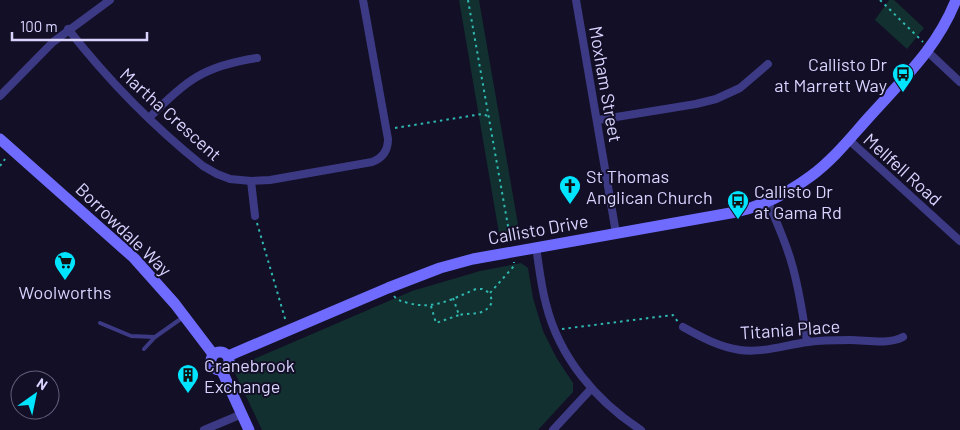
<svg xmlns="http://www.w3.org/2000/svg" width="960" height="430" font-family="Barlow,sans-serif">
<rect width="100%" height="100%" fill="#130f26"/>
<!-- green -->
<g fill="#12302f">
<path d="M 459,0 L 479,0 L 520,236 L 500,239 Z"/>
<path d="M 889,0 L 894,0 L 924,28 L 907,49 L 875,20 Z"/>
<path d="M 521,263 L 528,268 L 533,298 L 543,331 L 556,357 L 573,383 L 573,392 L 538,430 L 262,430 L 235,373 L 238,366 L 412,291 L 480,271 Z"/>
</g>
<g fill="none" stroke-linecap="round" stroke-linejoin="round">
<!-- path -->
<g stroke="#2fb8b0" stroke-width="2" stroke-dasharray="2.5 4" stroke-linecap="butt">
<path d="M 468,0 L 511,243"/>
<path d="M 880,0 L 923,42"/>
<path d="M 395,128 L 482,114 L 488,116"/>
<path d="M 0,166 L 5,159"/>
<path d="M 257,223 L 286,322"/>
<path d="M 394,296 C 398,301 402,301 408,303 C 434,310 452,299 476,289 L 482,289 L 490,293"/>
<path d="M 453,298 L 459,315 C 472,312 485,317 492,302 L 490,293 L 514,266 L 514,262"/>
<path d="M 431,306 L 436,323 L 459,315"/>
<path d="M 562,329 L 673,315 L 678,322"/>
</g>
<!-- lane -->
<g stroke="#3d3a85" stroke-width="4">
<path d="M 100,323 L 131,336 L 155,337 L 182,318"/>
<path d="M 144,349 L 155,337"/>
</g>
<!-- street -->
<g stroke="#3d3a85" stroke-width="8">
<path d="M 576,0 L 616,233"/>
<path d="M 68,29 C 108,80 153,126 203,166 L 217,174 L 230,179 L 251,181 L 270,180 L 372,162 C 383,158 388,150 388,139 L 363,0"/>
<path d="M 928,52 L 960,82"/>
<path d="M 0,96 L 53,42 L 110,0"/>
<path d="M 149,118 C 186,80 204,66 257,58"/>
<path d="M 598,120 L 696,104 L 716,99 L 740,88 L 768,64"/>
<path d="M 849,140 L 960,241"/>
<path d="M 251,181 L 255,216"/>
<path d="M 768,202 C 776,221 785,240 791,261 C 799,287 803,315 807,342"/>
<path d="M 536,247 C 539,266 541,286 546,304 C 559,357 596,401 641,430"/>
<path d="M 683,327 C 701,337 719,347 740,350 C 763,353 785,345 808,342 C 822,340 836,340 850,340 C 867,340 888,345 903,337"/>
<path d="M 204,430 L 242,414"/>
<path d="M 553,430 L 591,389"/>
</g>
<!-- secondary -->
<g stroke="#6f6bff" stroke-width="11">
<path d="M 0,139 L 134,258 L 175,304 L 213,354"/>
<circle cx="220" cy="361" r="9"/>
<path d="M 228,356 L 388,288 L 440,268 L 473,259 L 736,212 C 763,206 788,193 811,176 C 834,159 851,137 870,116 C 904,78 937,48 956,0"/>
<path d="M 222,371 L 249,430"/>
</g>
</g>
<!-- icons -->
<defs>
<g id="bus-pin" transform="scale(1.125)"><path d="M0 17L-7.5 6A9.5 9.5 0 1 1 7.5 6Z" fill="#00e5ff" stroke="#130f26"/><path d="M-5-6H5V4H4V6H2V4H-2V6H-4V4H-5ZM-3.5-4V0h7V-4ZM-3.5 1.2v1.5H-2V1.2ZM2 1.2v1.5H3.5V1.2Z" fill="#111"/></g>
<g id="church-pin" transform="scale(1.125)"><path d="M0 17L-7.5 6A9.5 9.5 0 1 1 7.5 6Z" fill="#00e5ff" stroke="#130f26"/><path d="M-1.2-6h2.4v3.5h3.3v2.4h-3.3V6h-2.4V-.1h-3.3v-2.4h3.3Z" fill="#111"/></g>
<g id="supermarket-pin" transform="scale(1.125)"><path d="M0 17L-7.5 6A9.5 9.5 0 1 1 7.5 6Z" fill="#00e5ff" stroke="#130f26"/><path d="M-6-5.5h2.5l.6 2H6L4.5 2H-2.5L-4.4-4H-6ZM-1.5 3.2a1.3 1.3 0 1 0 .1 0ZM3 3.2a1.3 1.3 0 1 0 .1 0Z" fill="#111"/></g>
<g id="building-pin" transform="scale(1.125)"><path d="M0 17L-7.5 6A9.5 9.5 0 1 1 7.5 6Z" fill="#00e5ff" stroke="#130f26"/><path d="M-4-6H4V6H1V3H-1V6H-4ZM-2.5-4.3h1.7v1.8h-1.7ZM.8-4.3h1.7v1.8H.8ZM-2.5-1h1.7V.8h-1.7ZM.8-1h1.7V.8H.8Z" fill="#111"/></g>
</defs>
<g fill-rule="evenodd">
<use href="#bus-pin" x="903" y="74"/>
<use href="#church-pin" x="570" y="186"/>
<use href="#bus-pin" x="738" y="201"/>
<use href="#supermarket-pin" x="65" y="262"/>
<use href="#building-pin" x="188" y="375"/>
</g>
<g text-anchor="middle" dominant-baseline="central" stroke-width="4" stroke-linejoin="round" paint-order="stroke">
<!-- poi labels -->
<g font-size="18" fill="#d9d4ff" stroke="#130f26" text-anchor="start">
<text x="887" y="64" text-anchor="end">Callisto Dr<tspan x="887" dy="21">at Marrett Way</tspan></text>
<text x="586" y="176">St Thomas<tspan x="586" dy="21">Anglican Church</tspan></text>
<text x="754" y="191">Callisto Dr<tspan x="754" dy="21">at Gama Rd</tspan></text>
<text x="65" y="292" text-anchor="middle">Woolworths</text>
<text x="204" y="365">Cranebrook<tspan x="204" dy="21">Exchange</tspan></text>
</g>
<!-- street labels -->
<g font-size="18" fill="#d9d4ff" stroke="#130f26">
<text transform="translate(606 84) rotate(80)">Moxham Street</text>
<text transform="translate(171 114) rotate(42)">Martha Crescent</text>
<text transform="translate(903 169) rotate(42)">Mellfell Road</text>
<text transform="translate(124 229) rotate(44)">Borrowdale Way</text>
<text transform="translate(538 229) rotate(-10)">Callisto Drive</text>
<text transform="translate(790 329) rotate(-4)">Titania Place</text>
</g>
</g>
<!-- north arrow -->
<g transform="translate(35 395) rotate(33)"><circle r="24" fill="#130f26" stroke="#625e7d"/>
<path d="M0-4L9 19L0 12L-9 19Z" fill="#00e5ff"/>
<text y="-8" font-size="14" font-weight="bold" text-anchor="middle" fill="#d9d4ff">N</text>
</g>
<!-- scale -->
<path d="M12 32v8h135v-8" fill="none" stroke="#d9d4ff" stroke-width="2.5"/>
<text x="20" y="32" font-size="15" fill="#d9d4ff" stroke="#130f26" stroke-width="4" paint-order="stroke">100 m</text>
</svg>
